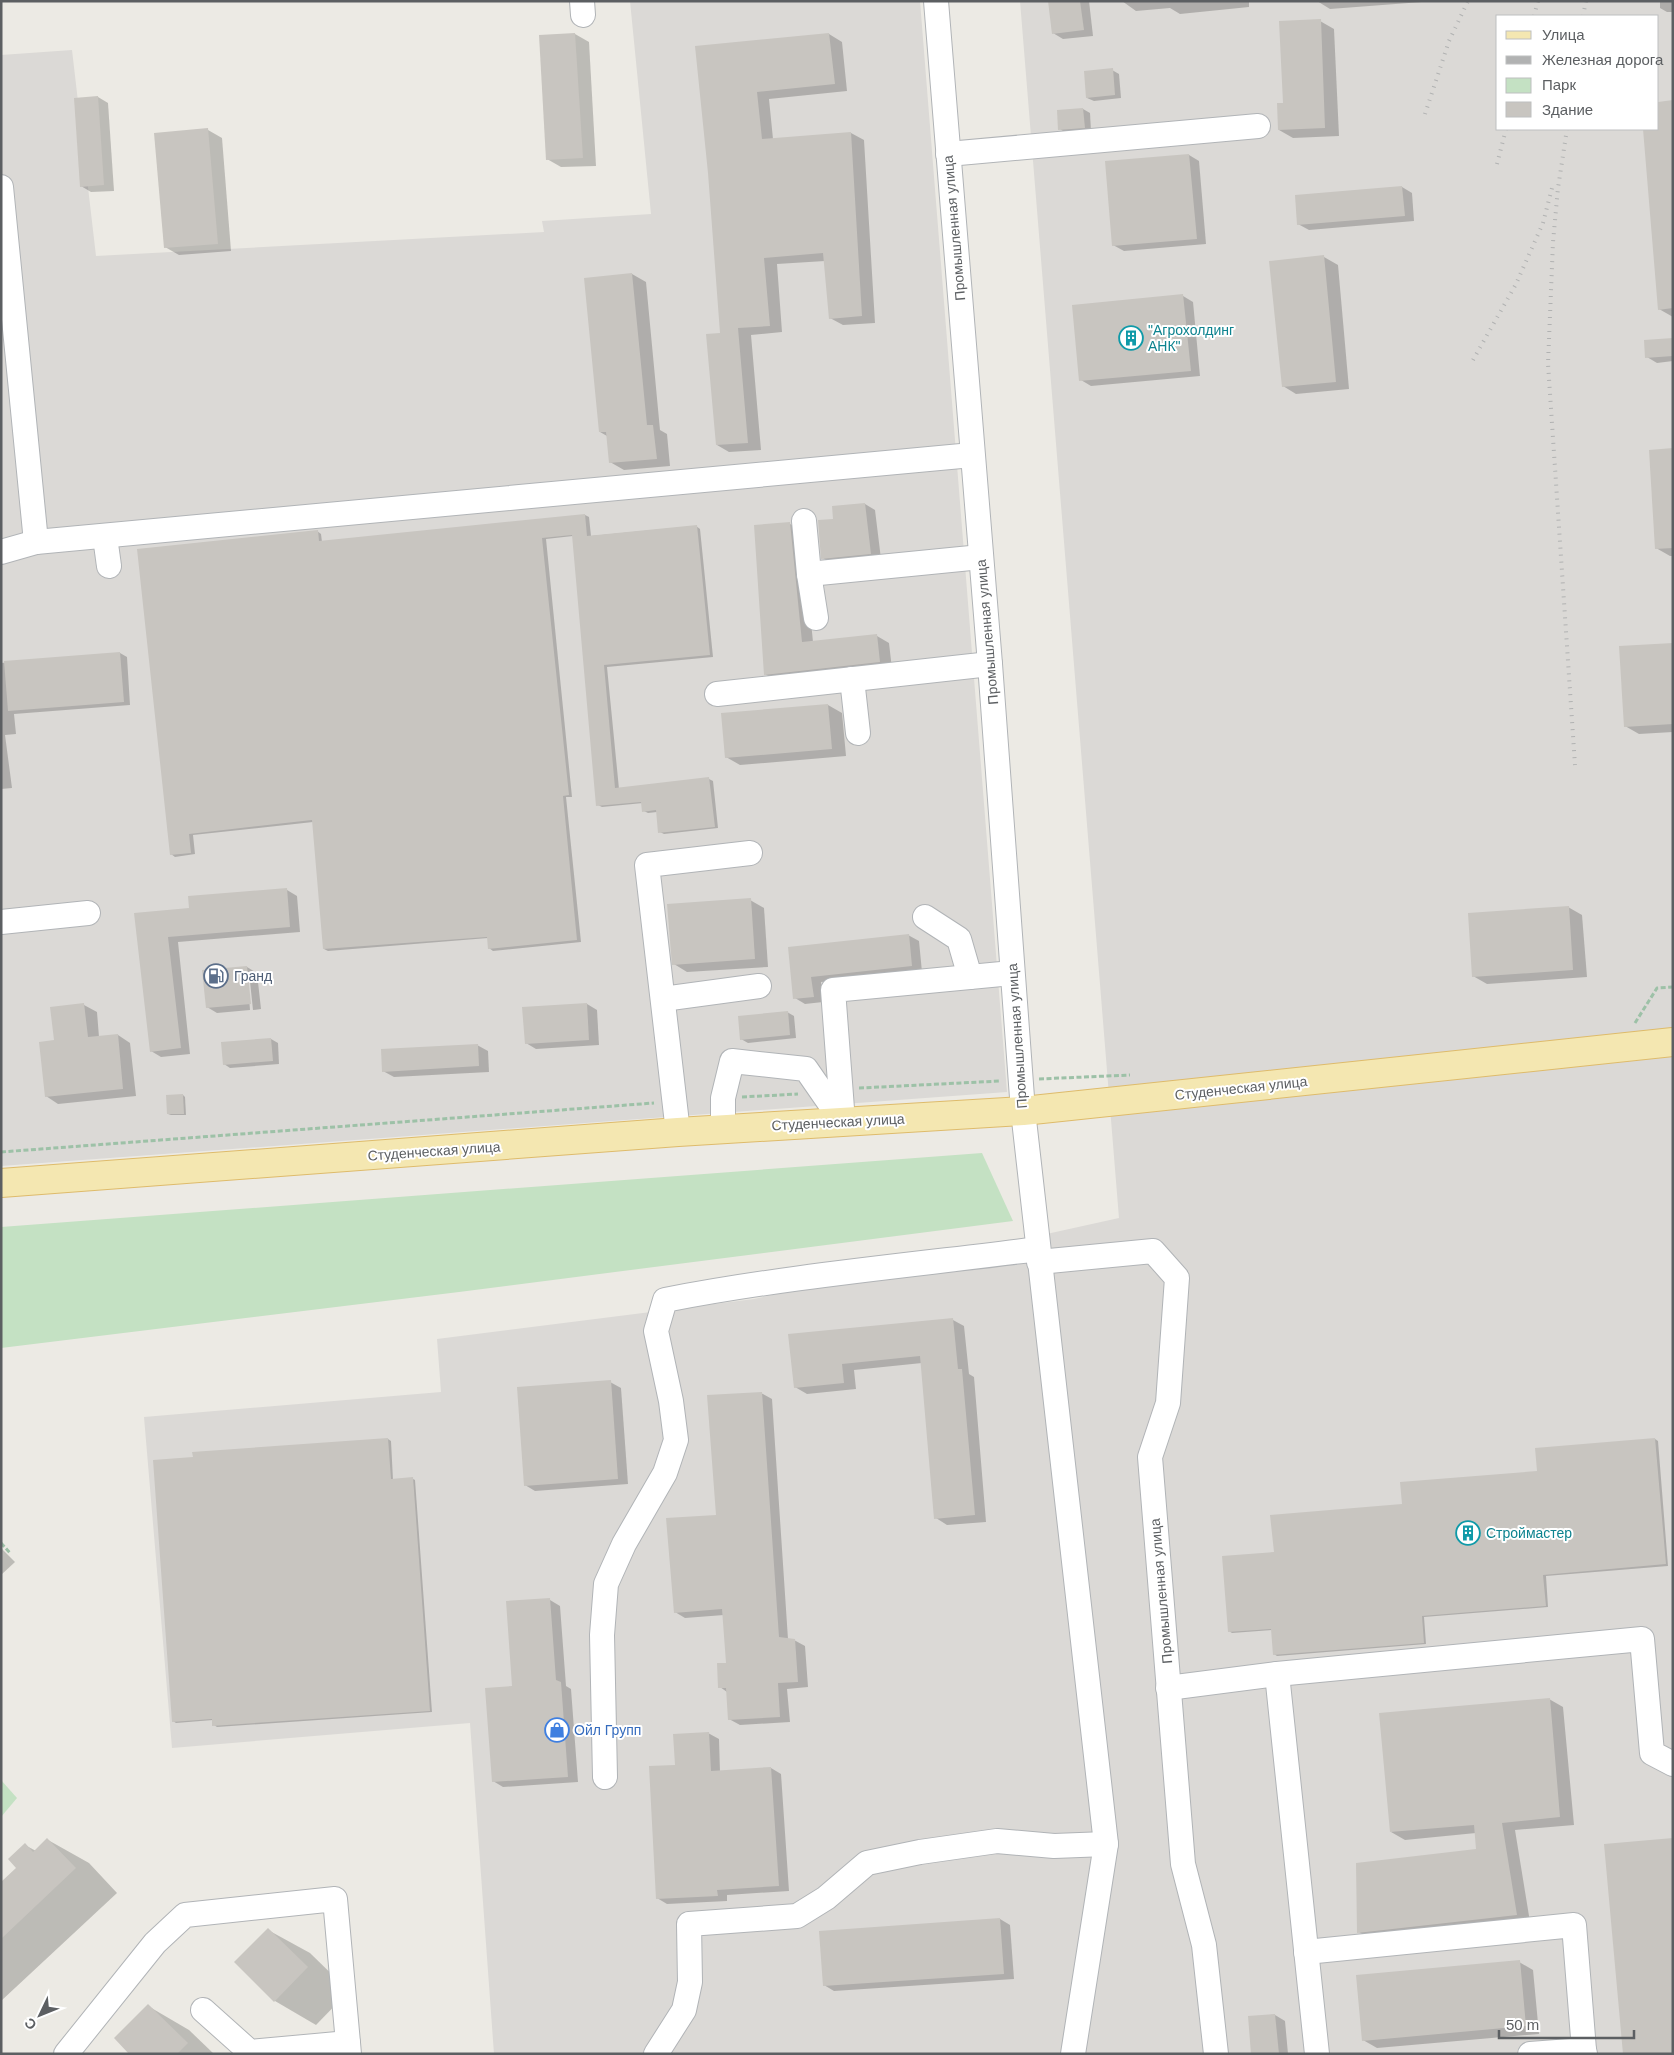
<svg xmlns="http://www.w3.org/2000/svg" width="1674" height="2055" font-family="Arial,sans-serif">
<rect width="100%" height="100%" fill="#eceae4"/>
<!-- industrial -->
<g fill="#dbd9d6" fill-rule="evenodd">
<path d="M 630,1 L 920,1 L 1007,1092 L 1,1166 L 1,55 L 72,50 L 96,256 L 544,232 L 542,221 L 651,214 Z"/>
<path d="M 1020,1 L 1673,1 L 1673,2054 L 494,2054 L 470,1723 L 172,1748 L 144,1417 L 441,1392 L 437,1339 L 754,1299 L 1119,1218 ZM 1498,16 L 1658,16 L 1658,129 L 1498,129 Z"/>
</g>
<!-- green -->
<g fill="#c4e1c3">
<path d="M 982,1153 L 1013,1221 L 459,1292 L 1,1348 L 1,1227 Z"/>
<path d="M 1,1780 L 17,1798 L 1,1817 Z"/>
</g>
<!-- shadow -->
<g fill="#0003">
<path d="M 1049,1 L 1089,1 L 1093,36 L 1063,39 L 1053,33 Z"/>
<path d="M 1122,1 L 1249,1 L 1249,7 L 1180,14 L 1170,8 L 1136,11 Z"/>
<path d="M 1317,1 L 1435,1 L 1330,9 Z"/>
<path d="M 1660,1 L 1673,1 L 1673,12 L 1667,12 L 1660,8 Z"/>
<path d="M 1320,21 L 1334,29 L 1339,136 L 1293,138 L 1279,130 L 1284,104 Z"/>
<path d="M 575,34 L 589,42 L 596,166 L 561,167 L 547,159 L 540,36 Z"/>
<path d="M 829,34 L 842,42 L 847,91 L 769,99 L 773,139 L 851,133 L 864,140 L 875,323 L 843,325 L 830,318 L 825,261 L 777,264 L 782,332 L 751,335 L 761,450 L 729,452 L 717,445 L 722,334 L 710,173 L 697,47 Z"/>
<path d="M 1112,70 L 1119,74 L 1121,98 L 1094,101 L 1087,98 Z"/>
<path d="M 98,97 L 108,103 L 114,191 L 91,192 L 81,186 Z"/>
<path d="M 1673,102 L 1673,317 L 1659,309 L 1645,129 L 1658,129 L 1658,103 Z"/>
<path d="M 1083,109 L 1090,113 L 1091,131 L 1066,133 L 1060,129 Z"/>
<path d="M 208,130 L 222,138 L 231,251 L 179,255 L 165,247 L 155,134 Z"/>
<path d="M 1189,155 L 1199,161 L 1206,244 L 1124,251 L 1113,245 Z"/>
<path d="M 1402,187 L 1412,193 L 1414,221 L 1309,230 L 1298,224 Z"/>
<path d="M 1324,257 L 1338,265 L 1349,389 L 1296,394 L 1283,386 Z"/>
<path d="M 632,274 L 646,282 L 660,430 L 667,434 L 670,466 L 624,470 L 610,462 L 607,436 L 600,432 Z"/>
<path d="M 1183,296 L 1193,302 L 1200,376 L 1091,386 L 1081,380 Z"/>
<path d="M 1673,339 L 1673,361 L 1657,363 L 1647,357 Z"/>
<path d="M 1673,449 L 1673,556 L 1670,556 L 1656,548 Z"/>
<path d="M 865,504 L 875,510 L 881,559 L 833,564 L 823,558 L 835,520 L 833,507 Z"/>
<path d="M 585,515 L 589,517 L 591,536 L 696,526 L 700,529 L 713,657 L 607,667 L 619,789 L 709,779 L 713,781 L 718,828 L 664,834 L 660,832 L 657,812 L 648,813 L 644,811 L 643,803 L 602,807 L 598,805 L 573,536 L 546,539 L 572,797 L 566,797 L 581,942 L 493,951 L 489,948 L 488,938 L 328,951 L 324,949 L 313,822 L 193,835 L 195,854 L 175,857 L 171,854 L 317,531 L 321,534 L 322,542 Z"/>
<path d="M 790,524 L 802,531 L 813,642 L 877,636 L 889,643 L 892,669 L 777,681 L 765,674 Z"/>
<path d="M 1673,644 L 1673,732 L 1639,734 L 1625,726 Z"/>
<path d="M 120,653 L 127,657 L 130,705 L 14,714 L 16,734 L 5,735 L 12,788 L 1,789 L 1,663 Z"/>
<path d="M 828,705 L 842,713 L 846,756 L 740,765 L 726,757 L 722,714 Z"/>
<path d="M 287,890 L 297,896 L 300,932 L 178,942 L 190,1054 L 161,1057 L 151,1051 L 136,915 L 190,909 Z"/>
<path d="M 750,900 L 764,908 L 768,967 L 687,972 L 674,964 Z"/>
<path d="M 1568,907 L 1582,915 L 1587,977 L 1487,984 L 1473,976 Z"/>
<path d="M 908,935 L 919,941 L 922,972 L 821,982 L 823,1002 L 805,1004 L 795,998 L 789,948 Z"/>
<path d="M 247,967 L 257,973 L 261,1009 L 253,1010 L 249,972 L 247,972 L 250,1010 L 217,1013 L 207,1007 Z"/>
<path d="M 587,1004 L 597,1010 L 599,1045 L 536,1049 L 526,1043 Z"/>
<path d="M 84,1005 L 97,1012 L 99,1037 L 118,1035 L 130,1043 L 136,1096 L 58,1104 L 46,1096 L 55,1042 Z"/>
<path d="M 787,1012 L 794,1016 L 796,1038 L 748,1043 L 741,1039 Z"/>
<path d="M 271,1039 L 278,1043 L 279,1064 L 230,1068 L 224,1064 Z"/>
<path d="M 477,1045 L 488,1051 L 489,1072 L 394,1077 L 383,1071 Z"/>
<path d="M 183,1095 L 185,1097 L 186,1115 L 171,1115 L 168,1114 Z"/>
<path d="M 953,1320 L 964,1326 L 969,1374 L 974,1377 L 986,1522 L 947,1525 L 936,1518 L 922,1363 L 854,1370 L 856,1389 L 807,1394 L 795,1387 L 790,1335 Z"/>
<path d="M 610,1382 L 621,1388 L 628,1484 L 535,1491 L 525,1485 Z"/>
<path d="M 761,1393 L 772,1399 L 788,1639 L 794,1640 L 805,1646 L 808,1687 L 787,1689 L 790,1722 L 740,1725 L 729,1719 L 727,1692 L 720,1687 L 727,1664 L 724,1615 L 685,1618 L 675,1612 L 717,1516 Z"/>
<path d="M 388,1439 L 391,1441 L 393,1480 L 413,1479 L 415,1480 L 432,1712 L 217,1727 L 214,1725 L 213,1720 L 176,1723 L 173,1721 Z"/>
<path d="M 1655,1439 L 1658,1441 L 1668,1566 L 1546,1576 L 1548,1607 L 1424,1617 L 1426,1644 L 1277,1656 L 1274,1654 L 1272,1630 L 1232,1633 L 1229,1631 L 1403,1505 L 1539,1472 Z"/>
<path d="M 1,1548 L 15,1562 L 1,1575 Z"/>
<path d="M 550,1600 L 560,1606 L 566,1686 L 571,1689 L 578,1782 L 503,1787 L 493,1781 L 513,1687 L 507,1602 Z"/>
<path d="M 1549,1699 L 1563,1707 L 1574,1825 L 1515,1830 L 1530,1922 L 1372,1940 L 1359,1932 L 1478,1850 L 1476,1833 L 1405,1840 L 1391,1832 Z"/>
<path d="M 708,1733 L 719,1739 L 720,1772 L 771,1768 L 781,1774 L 789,1891 L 727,1895 L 727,1901 L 667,1904 L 657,1898 L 676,1766 Z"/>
<path d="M 48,1840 L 89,1863 L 117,1893 L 1,2001 L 1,1883 L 18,1868 L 25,1845 L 36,1851 Z"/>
<path d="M 1000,1919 L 1010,1925 L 1014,1979 L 834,1991 L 824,1985 Z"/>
<path d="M 268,1930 L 310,1953 L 349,1991 L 316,2025 L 275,2001 L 236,1962 Z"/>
<path d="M 1519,1962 L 1533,1970 L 1539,2034 L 1377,2048 L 1363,2040 Z"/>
<path d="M 148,2006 L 189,2030 L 214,2054 L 131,2054 Z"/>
<path d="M 1275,2015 L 1285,2021 L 1288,2054 L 1252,2054 Z"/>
</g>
<!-- building -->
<g fill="#c8c5c0">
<path d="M 1048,1 L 1080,1 L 1084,30 L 1052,34 Z"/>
<path d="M 1321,19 L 1325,128 L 1278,130 L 1277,103 L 1283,103 L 1279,21 Z"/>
<path d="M 575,33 L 583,158 L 546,160 L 539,35 Z"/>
<path d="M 829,33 L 835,84 L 757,92 L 762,139 L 851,132 L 862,316 L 829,319 L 823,253 L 764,258 L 770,326 L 738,328 L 748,443 L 716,445 L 706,334 L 720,333 L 708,173 L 695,46 Z"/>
<path d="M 1113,68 L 1115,95 L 1086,98 L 1084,71 Z"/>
<path d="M 98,96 L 104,185 L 80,187 L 74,98 Z"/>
<path d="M 1673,100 L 1673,308 L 1658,310 L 1643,129 L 1658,129 L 1658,102 Z"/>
<path d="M 1083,108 L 1085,128 L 1058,130 L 1057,110 Z"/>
<path d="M 208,128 L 218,244 L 164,248 L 154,133 Z"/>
<path d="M 1189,154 L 1197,239 L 1112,246 L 1105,161 Z"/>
<path d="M 1402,186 L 1405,216 L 1297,225 L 1295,195 Z"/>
<path d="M 1324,255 L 1336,382 L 1282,387 L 1269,261 Z"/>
<path d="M 632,273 L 647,425 L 653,425 L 657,459 L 609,463 L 606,432 L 599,432 L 584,278 Z"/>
<path d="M 1183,294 L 1191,371 L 1079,381 L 1072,305 Z"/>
<path d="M 1673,338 L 1673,356 L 1645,358 L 1644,340 Z"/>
<path d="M 1673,448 L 1673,548 L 1655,549 L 1649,450 Z"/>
<path d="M 865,503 L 871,554 L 821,559 L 818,520 L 833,519 L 832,506 Z"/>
<path d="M 585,514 L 587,536 L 697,525 L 710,655 L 604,665 L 615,788 L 709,777 L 715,827 L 658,833 L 656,810 L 642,812 L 641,802 L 596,806 L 572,535 L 542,538 L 569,795 L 563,796 L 577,940 L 488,949 L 487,937 L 323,949 L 312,820 L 189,834 L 191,853 L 170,855 L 137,549 L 318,530 L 319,541 Z"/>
<path d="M 790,522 L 802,642 L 877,634 L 880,662 L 764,675 L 754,525 Z"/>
<path d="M 1673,643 L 1673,724 L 1624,727 L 1619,646 Z"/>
<path d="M 120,652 L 124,702 L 8,711 L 4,661 Z"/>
<path d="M 828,704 L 832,749 L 725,758 L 721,713 Z"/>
<path d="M 287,888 L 290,927 L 168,937 L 181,1048 L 150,1052 L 134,913 L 189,908 L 188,896 Z"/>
<path d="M 751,898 L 755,959 L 672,965 L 667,904 Z"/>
<path d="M 1569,906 L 1573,970 L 1472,977 L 1468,913 Z"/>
<path d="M 909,934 L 912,966 L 811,977 L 814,997 L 793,999 L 788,947 Z"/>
<path d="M 247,966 L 251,1004 L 206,1008 L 202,970 Z"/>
<path d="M 84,1003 L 88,1037 L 118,1034 L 123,1089 L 45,1097 L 39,1042 L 54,1040 L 50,1007 Z"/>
<path d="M 587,1003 L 589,1040 L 525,1044 L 522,1007 Z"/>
<path d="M 788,1011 L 790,1035 L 740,1040 L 738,1016 Z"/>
<path d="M 271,1038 L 273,1061 L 223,1065 L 221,1042 Z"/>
<path d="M 478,1044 L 479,1066 L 382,1072 L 381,1049 Z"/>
<path d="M 183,1094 L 184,1114 L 167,1114 L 166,1095 Z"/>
<path d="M 953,1318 L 958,1369 L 962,1369 L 975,1515 L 934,1519 L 920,1356 L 842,1364 L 844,1383 L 794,1388 L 788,1334 Z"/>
<path d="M 611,1380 L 618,1479 L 524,1486 L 517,1387 Z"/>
<path d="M 762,1392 L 779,1637 L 795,1639 L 798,1682 L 778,1683 L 780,1717 L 728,1720 L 726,1688 L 718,1688 L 717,1663 L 726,1663 L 722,1609 L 674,1613 L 666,1518 L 716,1515 L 707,1395 Z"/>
<path d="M 388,1438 L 391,1479 L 413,1477 L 430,1711 L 212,1726 L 212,1719 L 172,1722 L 153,1460 L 193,1457 L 192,1452 Z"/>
<path d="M 1655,1438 L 1666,1564 L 1543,1575 L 1546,1606 L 1422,1616 L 1424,1643 L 1273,1655 L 1271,1629 L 1228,1632 L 1222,1556 L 1274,1552 L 1270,1515 L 1402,1504 L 1400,1482 L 1537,1471 L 1535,1448 Z"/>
<path d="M 550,1598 L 556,1680 L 561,1682 L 568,1777 L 492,1782 L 485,1688 L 512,1686 L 506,1601 Z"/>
<path d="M 1550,1698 L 1560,1817 L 1502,1823 L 1517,1915 L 1357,1933 L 1356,1863 L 1476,1849 L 1474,1825 L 1390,1832 L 1379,1713 Z"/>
<path d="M 709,1732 L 711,1771 L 771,1767 L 779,1886 L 717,1890 L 718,1896 L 656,1899 L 649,1766 L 675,1765 L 673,1734 Z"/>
<path d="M 47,1838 L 76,1868 L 1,1939 L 1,1882 L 16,1868 L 8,1859 L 25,1843 L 33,1852 Z"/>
<path d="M 1673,1838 L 1673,2054 L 1623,2054 L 1604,1844 Z"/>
<path d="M 1000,1918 L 1004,1974 L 823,1986 L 819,1931 Z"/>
<path d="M 268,1928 L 308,1967 L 274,2002 L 234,1962 Z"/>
<path d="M 1520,1960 L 1526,2026 L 1362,2041 L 1356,1975 Z"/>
<path d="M 148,2004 L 188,2043 L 177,2054 L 129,2054 L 114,2038 Z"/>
<path d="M 1275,2014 L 1279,2054 L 1251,2054 L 1248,2016 Z"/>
</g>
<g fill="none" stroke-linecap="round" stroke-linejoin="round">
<!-- minor casing -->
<g stroke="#b1b4b7" stroke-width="26">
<g id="minor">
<path d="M 582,1 L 583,15"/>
<path d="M 936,1 L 990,664 L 1023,1111 L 1106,1844 L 1073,2054"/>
<path d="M 948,154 L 1258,126"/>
<path d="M 1,187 L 36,542 L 1,552"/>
<path d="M 804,521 L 809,574 L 816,618"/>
<path d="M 105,537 L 109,566"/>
<path d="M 36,542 L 972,455"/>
<path d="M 809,574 L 981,557"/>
<path d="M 852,679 L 858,733"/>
<path d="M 717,694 L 990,664"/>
<path d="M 925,917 L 959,939 L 970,977"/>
<path d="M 1,922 L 88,913"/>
<path d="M 663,999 L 759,986"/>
<path d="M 843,1122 L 833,990 L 1012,973"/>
<path d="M 723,1129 L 723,1098 L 732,1061 L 806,1069 L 842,1121"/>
<path d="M 678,1132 L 647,865 L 750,853"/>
<path d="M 1039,1262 L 1153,1251 L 1177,1278 L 1168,1403 L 1150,1457 L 1183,1864 L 1204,1945 L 1216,2054"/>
<path d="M 1277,1674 L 1642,1639 L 1652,1753 L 1673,1764"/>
<path d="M 1168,1688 L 1277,1674 L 1317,2054"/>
<path d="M 605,1777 L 602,1635 L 606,1584 L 624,1544 L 665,1473 L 676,1440 L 671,1401 L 656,1331 L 665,1300 C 788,1276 914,1265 1038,1249"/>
<path d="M 1306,1952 L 1574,1925 L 1584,2050"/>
<path d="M 203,2010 L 250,2052 L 249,2054"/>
<path d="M 250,2052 L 348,2043"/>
<path d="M 66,2054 L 155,1943 L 185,1915 L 335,1899 L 349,2054"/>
<path d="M 656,2054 L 684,2010 L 690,1982 L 689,1924 L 797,1916 L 826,1898 L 867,1863 L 920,1852 L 997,1841 L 1054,1846 L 1106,1844"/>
<path d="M 1530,2054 L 1584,2050 L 1585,2054"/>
</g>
</g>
<!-- major casing -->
<g stroke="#debb6b" stroke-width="30">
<path id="major" d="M 1,1183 L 678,1132 L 1023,1111 L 1673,1042"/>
</g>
<!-- path -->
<g stroke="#9dc1a7" stroke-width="3" stroke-dasharray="5 2.5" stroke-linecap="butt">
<path d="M 1635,1023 L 1657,988 L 1673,987"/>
<path d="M 1039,1079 L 1130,1075"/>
<path d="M 859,1088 L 1000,1081"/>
<path d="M 742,1097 L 798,1094"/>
<path d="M 1,1152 L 654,1103"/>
<path d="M 1,1543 L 10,1553"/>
</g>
<!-- minor -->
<use href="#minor" stroke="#fff" stroke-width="24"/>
<!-- major -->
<use href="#major" stroke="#f4e7b1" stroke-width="28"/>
<!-- rail -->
<g stroke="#b1b2b2" stroke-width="4" stroke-dasharray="1 6" stroke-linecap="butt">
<path d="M 1534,16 L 1538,1"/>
<path d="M 1583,16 L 1586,1"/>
<path d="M 1425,114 L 1449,41 L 1468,1"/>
<path d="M 1567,129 L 1558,188 L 1553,242 L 1548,364 L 1575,765"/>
<path d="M 1497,164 L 1506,129"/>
<path d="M 1473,360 L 1516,284 L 1543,223 L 1552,188"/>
</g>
</g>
<!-- icons -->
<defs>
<g id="building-ring" transform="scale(1.25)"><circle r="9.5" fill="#fff" stroke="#0f9aa8" stroke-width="1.5"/><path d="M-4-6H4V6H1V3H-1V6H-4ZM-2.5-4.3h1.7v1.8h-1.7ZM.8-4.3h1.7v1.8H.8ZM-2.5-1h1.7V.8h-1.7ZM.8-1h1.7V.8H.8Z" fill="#0f9aa8"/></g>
<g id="fuel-ring" transform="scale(1.25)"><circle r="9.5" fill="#fff" stroke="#5c6f8a" stroke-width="1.5"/><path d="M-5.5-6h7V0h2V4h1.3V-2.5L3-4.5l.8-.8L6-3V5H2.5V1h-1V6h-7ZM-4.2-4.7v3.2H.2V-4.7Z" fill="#5c6f8a"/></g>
<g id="shop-ring" transform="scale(1.25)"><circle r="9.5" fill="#fff" stroke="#3f7fe0" stroke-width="1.5"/><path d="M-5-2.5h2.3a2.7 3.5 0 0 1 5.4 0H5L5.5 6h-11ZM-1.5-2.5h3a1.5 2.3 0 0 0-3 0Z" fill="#3f7fe0"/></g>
</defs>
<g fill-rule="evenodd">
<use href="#building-ring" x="1131" y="338"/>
<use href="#fuel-ring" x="216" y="976"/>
<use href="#building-ring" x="1468" y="1533"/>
<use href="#shop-ring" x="557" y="1730"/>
</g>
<g text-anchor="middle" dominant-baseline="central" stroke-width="4" stroke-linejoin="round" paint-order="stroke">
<!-- street labels -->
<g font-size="14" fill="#5c5f62" stroke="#fff">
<text transform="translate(954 228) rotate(-95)">Промышленная улица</text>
<text transform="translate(987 632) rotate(-95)">Промышленная улица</text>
<text transform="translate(1017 1036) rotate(-94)">Промышленная улица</text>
<text transform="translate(1241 1088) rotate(-6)">Студенческая улица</text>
<text transform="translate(838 1122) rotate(-3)">Студенческая улица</text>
<text transform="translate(434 1151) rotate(-4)">Студенческая улица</text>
<text transform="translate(1161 1591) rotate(-95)">Промышленная улица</text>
</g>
<!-- culture labels -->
<g font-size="14" fill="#0d838f" stroke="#fff" text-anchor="start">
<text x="1148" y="330">"Агрохолдинг<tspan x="1148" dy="16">АНК"</tspan></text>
<text x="1486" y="1533">Строймастер</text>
</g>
<!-- service labels -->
<g font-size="14" fill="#4e5e75" stroke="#fff" text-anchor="start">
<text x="234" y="976">Гранд</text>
</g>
<!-- shop labels -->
<g font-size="14" fill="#366cbe" stroke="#fff" text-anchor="start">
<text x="574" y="1730">Ойл Групп</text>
</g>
</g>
<!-- border -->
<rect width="1674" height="2055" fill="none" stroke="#5c5f62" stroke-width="5"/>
<!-- legend -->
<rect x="1496" y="15" width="162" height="115" fill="#ffffff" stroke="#bebfc0"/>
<rect x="1506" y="31" width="25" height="8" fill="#f4e7b1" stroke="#bebfc0"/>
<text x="1542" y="40" font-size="15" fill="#5c5f62">Улица</text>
<rect x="1506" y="56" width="25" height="8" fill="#b1b2b2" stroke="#bebfc0"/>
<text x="1542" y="65" font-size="15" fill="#5c5f62">Железная дорога</text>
<rect x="1506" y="78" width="25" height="15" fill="#c4e1c3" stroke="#bebfc0"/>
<text x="1542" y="90" font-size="15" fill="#5c5f62">Парк</text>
<rect x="1506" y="102" width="25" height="15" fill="#c8c5c0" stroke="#bebfc0"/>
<text x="1542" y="115" font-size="15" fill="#5c5f62">Здание</text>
<!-- north arrow -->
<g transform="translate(40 2015) rotate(227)" stroke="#ffffff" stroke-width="4" paint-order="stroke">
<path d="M0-4L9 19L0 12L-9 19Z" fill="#5c5f62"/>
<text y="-8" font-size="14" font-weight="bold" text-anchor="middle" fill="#5c5f62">С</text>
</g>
<!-- scale -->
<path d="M1499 2030v8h135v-8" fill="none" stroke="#5c5f62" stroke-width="2.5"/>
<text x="1506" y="2030" font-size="15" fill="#5c5f62" stroke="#ffffff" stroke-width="4" paint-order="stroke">50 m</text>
</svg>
